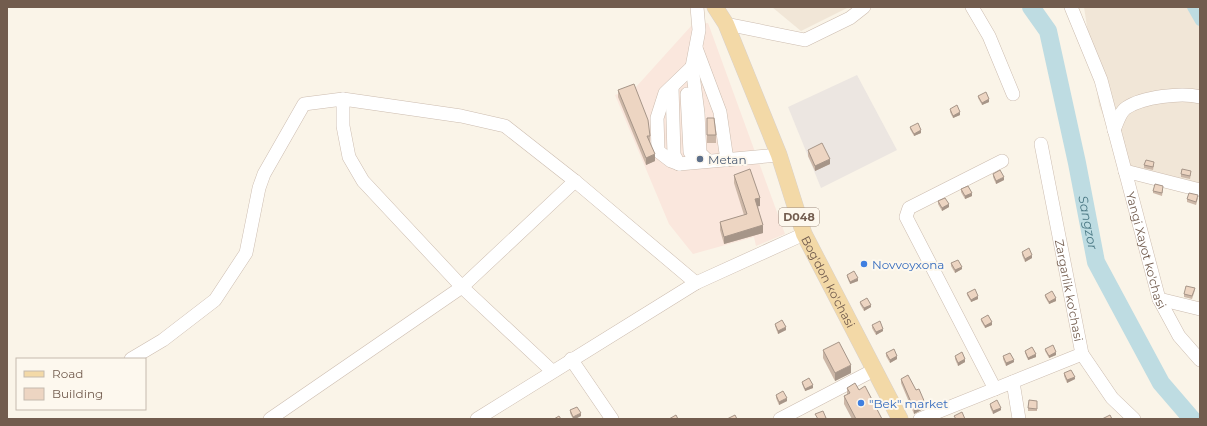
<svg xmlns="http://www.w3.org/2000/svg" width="1207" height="426" font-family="Montserrat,sans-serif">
<rect width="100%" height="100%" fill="#faf4e8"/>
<!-- residential -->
<g fill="#f1e6d7">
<path d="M 772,7 L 849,7 L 801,31 Z"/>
<path d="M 1084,7 L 1200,7 L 1200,185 L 1123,166 L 1099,105 Z"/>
</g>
<!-- commercial -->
<path fill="#fae7dd" d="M 708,23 L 785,234 L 756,246 L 754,237 L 693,254 L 669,224 L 615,95 L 636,87 L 692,25 Z"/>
<!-- industrial -->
<path fill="#ece6e1" d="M 857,75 L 897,150 L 821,188 L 788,107 Z"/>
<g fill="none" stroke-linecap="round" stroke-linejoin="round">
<!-- canal -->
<path stroke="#bedce2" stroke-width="10" d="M 1192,7 L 1200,21"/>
<!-- river -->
<path stroke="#bedce2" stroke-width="18" id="s1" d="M 1031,7 L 1048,31 L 1077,163 L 1096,262 L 1161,383 L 1192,419"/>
<!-- minor casing -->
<g stroke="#ccbcaf" stroke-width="14">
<g id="minor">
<path d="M 697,7 L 699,30 L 692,67 L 698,113 L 700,153 L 708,161"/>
<path d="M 972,7 L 989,36 L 1013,94"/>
<path id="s2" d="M 1071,7 L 1101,80 L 1159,299 L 1179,336 L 1200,360"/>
<path d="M 726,24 L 805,40 L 850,18 L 864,7"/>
<path d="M 696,48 L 720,112 L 727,160"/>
<path d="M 692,67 L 665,93 L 657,118 L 658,151 L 671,161 L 679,164 L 779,155"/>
<path d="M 672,87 L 674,155 L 679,164"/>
<path d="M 687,94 L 690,152 L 696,162"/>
<path d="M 343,99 L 343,126 L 349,157 L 363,181 L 462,287 L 552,371"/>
<path d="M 1114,130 C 1117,123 1120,112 1126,108 C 1142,97 1182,92 1200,97"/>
<path id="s3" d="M 1041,144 L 1082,354 L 1112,398 L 1134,419"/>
<path d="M 1125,171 L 1200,190"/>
<path d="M 1159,299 L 1200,309"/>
<path d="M 131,359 L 163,340 L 215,300 L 246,253 L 259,188 L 264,174 L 304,104 L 343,99 L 461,116 L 505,126 L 575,181 L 696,283"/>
<path d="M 571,359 L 612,419"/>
<path d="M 1013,382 L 1019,419"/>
<path d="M 995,389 L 906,217 L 909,208 L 1002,161"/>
<path d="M 270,419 L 462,287 L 575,181"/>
<path d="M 477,419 L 696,283 L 804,234"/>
<path d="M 780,419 L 874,370"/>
<path d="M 920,419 L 1082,354"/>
</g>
</g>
<!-- major casing -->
<g stroke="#d8d1cd" stroke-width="17">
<g id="major">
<path id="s4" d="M 715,7 L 726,24 L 779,155 L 804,234 L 900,419"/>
</g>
</g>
<!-- minor -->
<use href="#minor" stroke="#fff" stroke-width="13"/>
<!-- major -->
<use href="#major" stroke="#f3d9a7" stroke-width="16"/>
</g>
<!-- wall -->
<g fill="#ccb7a7">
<path d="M 618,90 L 650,136 L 650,143 L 655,161 L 646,165 L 618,97 Z"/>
<path d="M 978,96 L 989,102 L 982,105 L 978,98 Z"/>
<path d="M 950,109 L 960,115 L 953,118 L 950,112 Z"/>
<path d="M 707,118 L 716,135 L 716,143 L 707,143 Z"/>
<path d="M 910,127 L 921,133 L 914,136 L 910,129 Z"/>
<path d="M 808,150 L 830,164 L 815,171 L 808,156 Z"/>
<path d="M 1144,165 L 1154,165 L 1153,170 L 1144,168 Z"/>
<path d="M 993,174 L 1004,180 L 996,184 L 993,177 Z"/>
<path d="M 1181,174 L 1191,174 L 1190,179 L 1181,177 Z"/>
<path d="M 734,175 L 760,206 L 758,206 L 763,233 L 724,244 L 720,230 L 720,222 L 744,215 L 734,183 Z"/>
<path d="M 961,189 L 972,196 L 965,199 L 961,192 Z"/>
<path d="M 1163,189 L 1162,196 L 1153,193 L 1153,191 Z"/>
<path d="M 1198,198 L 1196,205 L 1187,202 L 1187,199 Z"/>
<path d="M 938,201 L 949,207 L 942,211 L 938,204 Z"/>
<path d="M 1022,252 L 1032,258 L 1025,262 L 1022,255 Z"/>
<path d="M 951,263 L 962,269 L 955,273 L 951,266 Z"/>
<path d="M 847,275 L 858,281 L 850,284 L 847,277 Z"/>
<path d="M 1195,290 L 1192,299 L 1184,297 L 1184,294 Z"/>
<path d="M 967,293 L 978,299 L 971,302 L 967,295 Z"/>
<path d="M 1045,295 L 1056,301 L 1049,304 L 1045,297 Z"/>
<path d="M 860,302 L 871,307 L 864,311 L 860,304 Z"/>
<path d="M 981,319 L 992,325 L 985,328 L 981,321 Z"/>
<path d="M 775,324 L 786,330 L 778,334 L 775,326 Z"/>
<path d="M 872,325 L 883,331 L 876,335 L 872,328 Z"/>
<path d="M 1045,349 L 1056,355 L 1049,358 L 1045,351 Z"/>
<path d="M 823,350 L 851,373 L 835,381 L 823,358 Z"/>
<path d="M 1025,351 L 1036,357 L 1028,360 L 1025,353 Z"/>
<path d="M 886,353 L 897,359 L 890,363 L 886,356 Z"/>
<path d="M 955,356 L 965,362 L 958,366 L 955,359 Z"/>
<path d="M 1003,356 L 1014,362 L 1006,366 L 1003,359 Z"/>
<path d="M 1064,373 L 1075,379 L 1067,383 L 1064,376 Z"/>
<path d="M 901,379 L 925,408 L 914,414 L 901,383 Z"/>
<path d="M 802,382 L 813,388 L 805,391 L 802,384 Z"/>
<path d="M 847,388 L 859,390 L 882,419 L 852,419 L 844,404 L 844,396 L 847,395 Z"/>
<path d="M 776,395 L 787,401 L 779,405 L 776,398 Z"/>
<path d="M 1037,401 L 1037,411 L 1028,411 L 1028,408 Z"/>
<path d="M 990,404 L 1001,410 L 993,414 L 990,407 Z"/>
<path d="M 570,410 L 581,416 L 575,419 L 573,419 L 570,413 Z"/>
</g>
<!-- shaded-wall -->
<g fill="#a69588">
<path d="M 989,99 L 989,102 L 982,105 L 982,103 Z"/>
<path d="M 960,112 L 960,115 L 953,118 L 953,116 Z"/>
<path d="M 921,130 L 921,133 L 914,136 L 914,134 Z"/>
<path d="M 655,154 L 655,161 L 646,165 L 646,158 Z"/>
<path d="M 830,159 L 830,164 L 815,171 L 815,166 Z"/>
<path d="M 1004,177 L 1004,180 L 996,184 L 996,181 Z"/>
<path d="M 972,193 L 972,196 L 965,199 L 965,196 Z"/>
<path d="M 760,198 L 760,206 L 755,207 L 755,199 Z"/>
<path d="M 949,204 L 949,207 L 942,211 L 942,208 Z"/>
<path d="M 763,225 L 763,233 L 724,244 L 724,237 Z"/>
<path d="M 1032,255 L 1032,258 L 1025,262 L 1025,259 Z"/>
<path d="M 962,267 L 962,269 L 955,273 L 955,270 Z"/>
<path d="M 858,278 L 858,281 L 850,284 L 850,282 Z"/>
<path d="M 978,296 L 978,299 L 971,302 L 971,300 Z"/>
<path d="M 1056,298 L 1056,301 L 1049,304 L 1049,302 Z"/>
<path d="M 871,305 L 871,307 L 864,311 L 864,308 Z"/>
<path d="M 992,322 L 992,325 L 985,328 L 985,326 Z"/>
<path d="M 786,327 L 786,330 L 778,334 L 778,331 Z"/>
<path d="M 883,329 L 883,331 L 876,335 L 876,332 Z"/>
<path d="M 1056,352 L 1056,355 L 1049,358 L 1049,356 Z"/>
<path d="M 1036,354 L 1036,357 L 1028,360 L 1028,358 Z"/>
<path d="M 897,356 L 897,359 L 890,363 L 890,360 Z"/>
<path d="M 965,359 L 965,362 L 958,366 L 958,363 Z"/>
<path d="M 1014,360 L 1014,362 L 1006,366 L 1006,363 Z"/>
<path d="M 851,365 L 851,373 L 835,381 L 835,373 Z"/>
<path d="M 1075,377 L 1075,379 L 1067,383 L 1067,380 Z"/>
<path d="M 813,385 L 813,388 L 805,391 L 805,389 Z"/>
<path d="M 787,398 L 787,401 L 779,405 L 779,402 Z"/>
<path d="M 925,403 L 925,408 L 914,414 L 914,409 Z"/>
<path d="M 1001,408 L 1001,410 L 993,414 L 993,411 Z"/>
<path d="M 581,413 L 581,416 L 575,419 L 573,419 L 573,417 Z"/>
</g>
<!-- building -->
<g fill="#edd5c2" stroke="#a69588">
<path d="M 634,84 L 648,120 L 650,136 L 647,136 L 655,154 L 646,158 L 618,90 Z"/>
<path d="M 986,92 L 989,99 L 982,103 L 978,96 Z"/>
<path d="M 957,105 L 960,112 L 953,116 L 950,109 Z"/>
<path d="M 707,118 L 714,118 L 716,135 L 707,135 Z"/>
<path d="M 918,123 L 921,130 L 914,134 L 910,127 Z"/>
<path d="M 822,143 L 830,159 L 815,166 L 808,150 Z"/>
<path d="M 1146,160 L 1154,162 L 1153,167 L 1144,165 Z"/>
<path d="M 750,169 L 760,198 L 755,199 L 763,225 L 724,237 L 720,222 L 747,214 L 734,175 Z"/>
<path d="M 1182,169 L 1191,171 L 1190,176 L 1181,174 Z"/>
<path d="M 1000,170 L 1004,177 L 996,181 L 993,174 Z"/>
<path d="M 1155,184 L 1163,186 L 1162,193 L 1153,191 Z"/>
<path d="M 968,186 L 972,193 L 965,196 L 961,189 Z"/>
<path d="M 1189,193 L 1198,195 L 1196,202 L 1187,199 Z"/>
<path d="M 945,198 L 949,204 L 942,208 L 938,201 Z"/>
<path d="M 1029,248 L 1032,255 L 1025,259 L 1022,252 Z"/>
<path d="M 958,260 L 962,267 L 955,270 L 951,263 Z"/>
<path d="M 854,271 L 858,278 L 850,282 L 847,275 Z"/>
<path d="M 1186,286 L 1195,288 L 1192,296 L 1184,294 Z"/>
<path d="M 975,289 L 978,296 L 971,300 L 967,293 Z"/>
<path d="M 1052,291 L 1056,298 L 1049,302 L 1045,295 Z"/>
<path d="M 867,298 L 871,305 L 864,308 L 860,302 Z"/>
<path d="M 988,315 L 992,322 L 985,326 L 981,319 Z"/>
<path d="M 782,320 L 786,327 L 778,331 L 775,324 Z"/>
<path d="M 880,321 L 883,329 L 876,332 L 872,325 Z"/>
<path d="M 839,342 L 851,365 L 835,373 L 823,350 Z"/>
<path d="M 1053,345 L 1056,352 L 1049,356 L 1045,349 Z"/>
<path d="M 1032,347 L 1036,354 L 1028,358 L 1025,351 Z"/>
<path d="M 894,349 L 897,356 L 890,360 L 886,353 Z"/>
<path d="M 962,352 L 965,359 L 958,363 L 955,356 Z"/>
<path d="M 1010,353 L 1014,360 L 1006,363 L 1003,356 Z"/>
<path d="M 1071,370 L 1075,377 L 1067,380 L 1064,373 Z"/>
<path d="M 908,375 L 916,390 L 919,389 L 925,403 L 914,409 L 901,379 Z"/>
<path d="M 809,378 L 813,385 L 805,389 L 802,382 Z"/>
<path d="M 855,383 L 859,390 L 865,386 L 882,419 L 856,419 L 844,396 L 850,393 L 847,388 Z"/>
<path d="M 783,391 L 787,398 L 779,402 L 776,395 Z"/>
<path d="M 997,400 L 1001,408 L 993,411 L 990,404 Z"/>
<path d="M 1029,400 L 1037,401 L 1037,409 L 1028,408 Z"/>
<path d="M 577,407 L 581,413 L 573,417 L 570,410 Z"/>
<path d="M 823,411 L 826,418 L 823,419 L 818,419 L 815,414 Z"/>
<path d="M 962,412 L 965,419 L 956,419 L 954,416 Z"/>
<path d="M 676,415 L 678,419 L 669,419 Z"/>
<path d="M 735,415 L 737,419 L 727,419 Z"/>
<path d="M 1110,415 L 1112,419 L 1102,419 Z"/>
<path d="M 559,416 L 561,419 L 554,419 Z"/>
</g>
<!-- markers -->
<circle fill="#5c6f8a" stroke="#fdf8ee" stroke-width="1.5" cx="700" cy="159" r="4"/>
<g fill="#3f7fe0" stroke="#fdf8ee" stroke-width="1.5">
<circle cx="864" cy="264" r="4"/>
<circle cx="861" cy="403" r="4"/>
</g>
<g text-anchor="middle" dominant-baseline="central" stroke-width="4" stroke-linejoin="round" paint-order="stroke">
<!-- shield labels -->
<rect fill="#fdf8ee" stroke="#9c8b7e" stroke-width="1" x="779" y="208" width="40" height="18" rx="3"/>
<g font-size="11" font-weight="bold" fill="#725c4e">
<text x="799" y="217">D048</text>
</g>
<!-- service labels -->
<g font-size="12" fill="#4e5e75" stroke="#fdf8ee" text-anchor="start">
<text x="708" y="159">Metan</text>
</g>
<!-- street labels -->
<g font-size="12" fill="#725c4e" stroke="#fdf8ee">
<text stroke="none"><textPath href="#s2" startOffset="255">Yangi Xayot ko'chasi</textPath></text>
<text stroke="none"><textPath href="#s4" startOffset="298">Bog'don ko'chasi</textPath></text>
<text stroke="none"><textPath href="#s3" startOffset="149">Zargarlik ko'chasi</textPath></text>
</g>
<!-- shop labels -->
<g font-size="12" fill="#366cbe" stroke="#fdf8ee" text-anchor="start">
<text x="872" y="264">Novvoyxona</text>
<text x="869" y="403">"Bek" market</text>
</g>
<!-- water labels -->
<g font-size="13" font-style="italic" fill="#4a7884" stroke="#fdf8ee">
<text stroke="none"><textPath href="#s1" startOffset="225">Sangzor</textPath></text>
</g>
</g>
<!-- border -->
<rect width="1207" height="426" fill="none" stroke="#725c4e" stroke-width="16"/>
<!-- legend -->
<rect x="16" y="358" width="130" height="52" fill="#fdf8ee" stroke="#c5baae"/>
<rect x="24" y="371" width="20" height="6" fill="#f3d9a7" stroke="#c5baae"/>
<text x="52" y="378" font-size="12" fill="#725c4e">Road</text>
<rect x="24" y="388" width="20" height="12" fill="#edd5c2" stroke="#c5baae"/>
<text x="52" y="398" font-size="12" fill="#725c4e">Building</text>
</svg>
